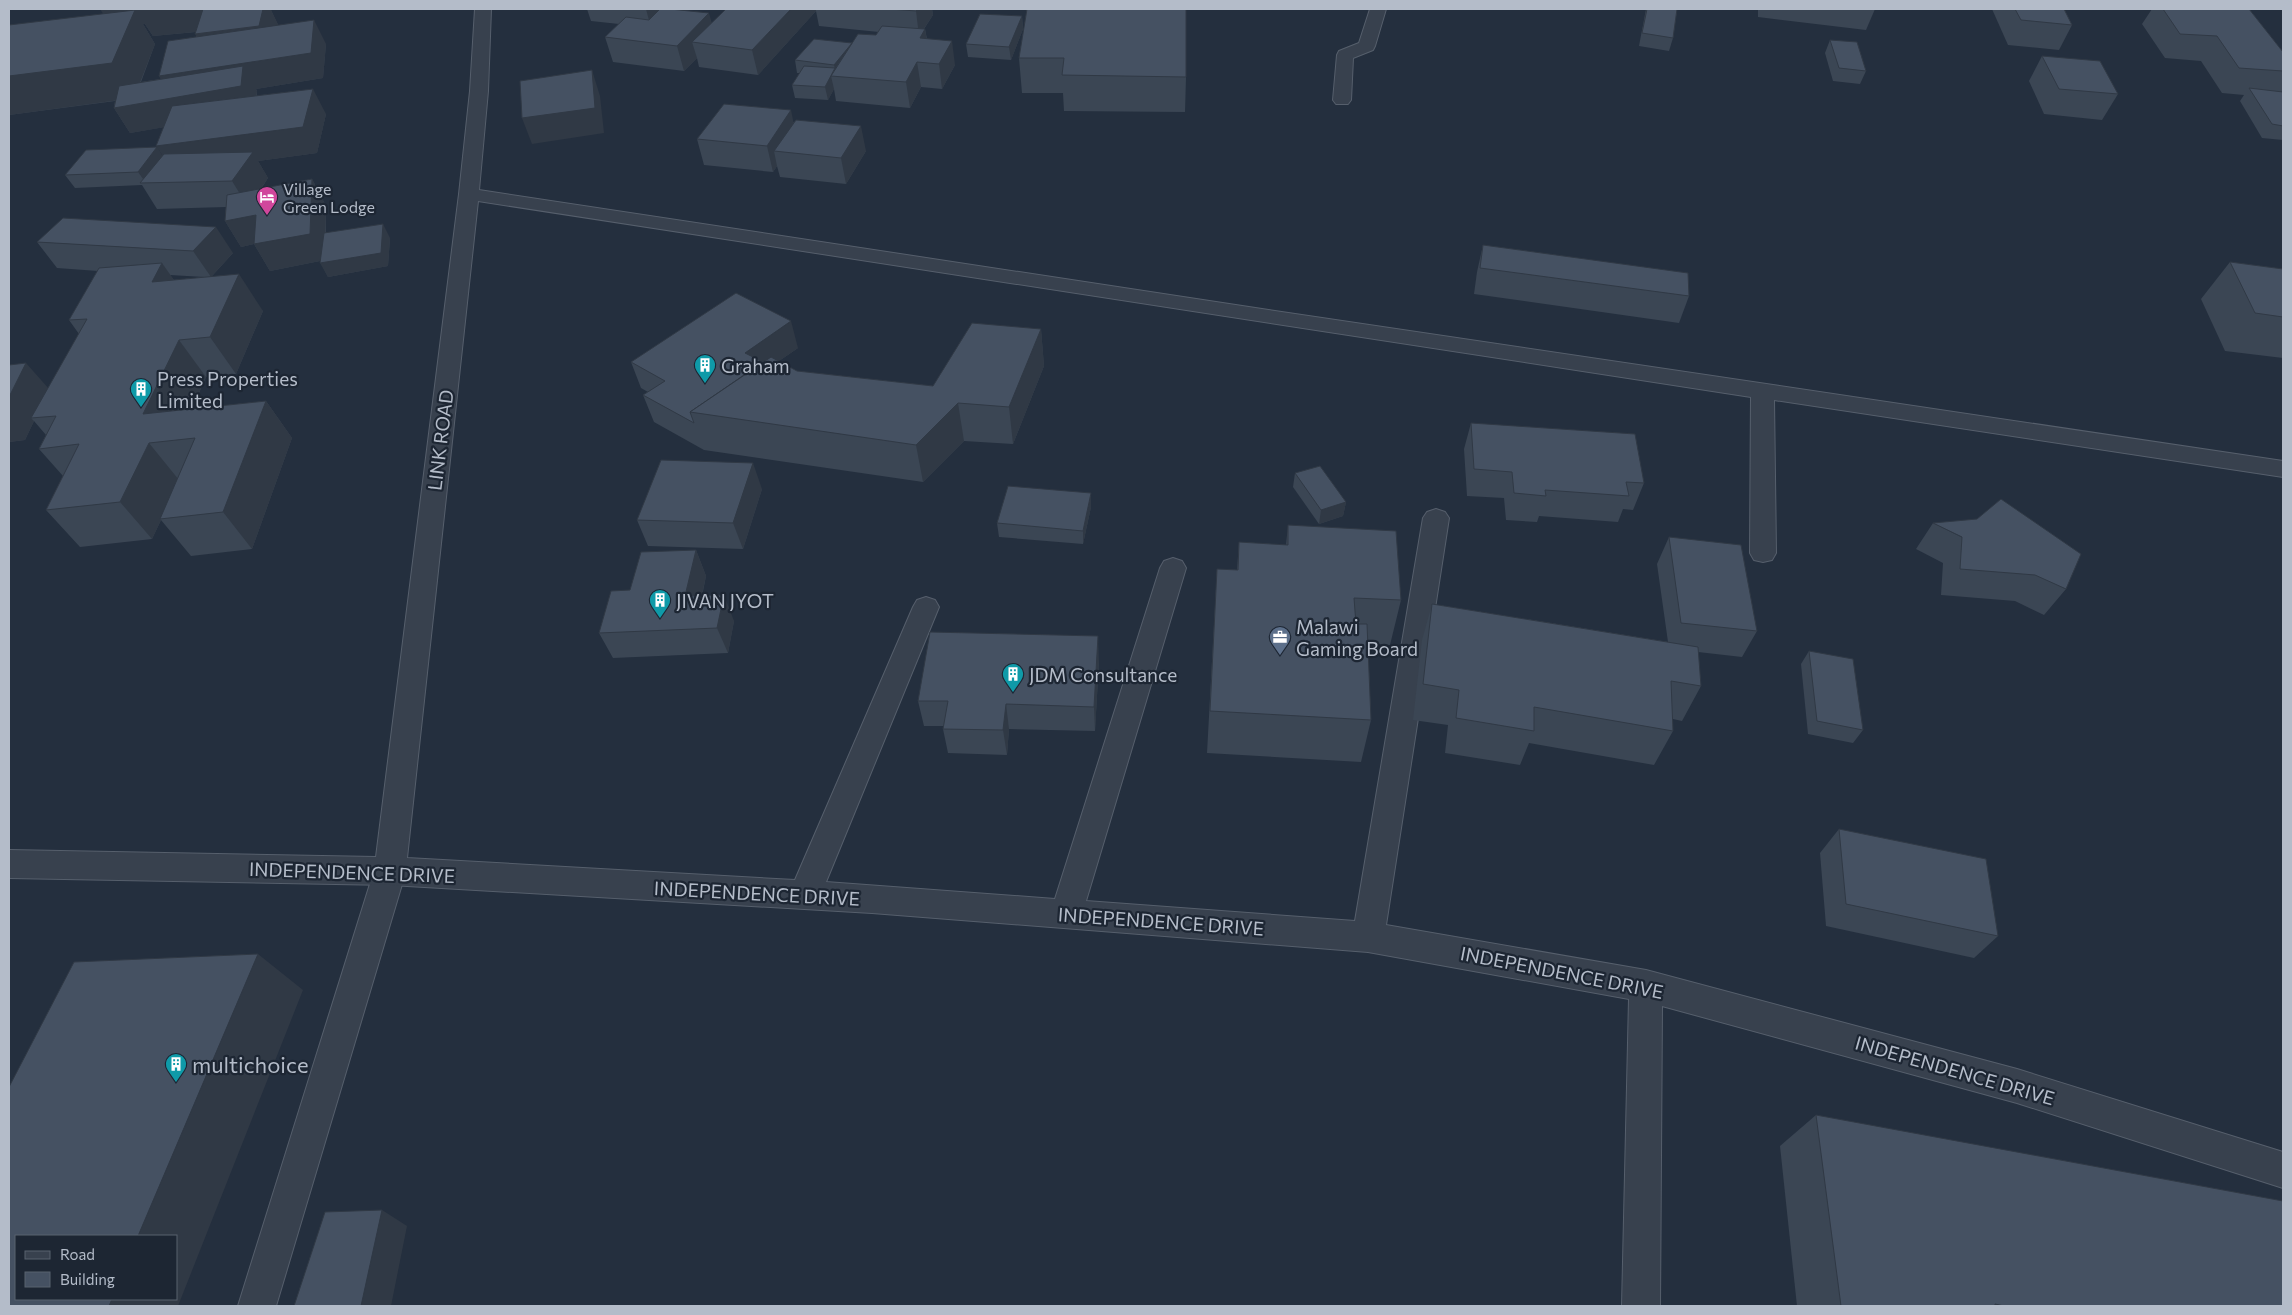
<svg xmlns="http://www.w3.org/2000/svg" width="2292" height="1315" font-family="Commissioner,sans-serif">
<rect width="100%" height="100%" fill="#242f3e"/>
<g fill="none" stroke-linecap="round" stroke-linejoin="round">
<!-- lane casing -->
<g stroke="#565f6c" stroke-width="2">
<path id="lane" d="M 390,857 L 401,861 L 406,871 L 276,1306 L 238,1306 L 374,871 L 379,861 Z"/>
</g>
<!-- street casing -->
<g stroke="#565f6c" stroke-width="2">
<g id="street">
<path d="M 475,9 L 491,9 L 488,91 L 479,190 L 1262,309 L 2283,461 L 2283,477 L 1774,400 L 1776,553 L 1772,560 L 1763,562 L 1754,560 L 1750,553 L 1751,397 L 478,201 L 407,858 L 795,880 L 913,607 L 917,600 L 926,597 L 935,600 L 939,607 L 826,882 L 1055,899 L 1160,568 L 1164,561 L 1173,558 L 1182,561 L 1186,568 L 1086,901 L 1355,921 L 1423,518 L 1427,512 L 1436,509 L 1445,512 L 1449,518 L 1386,925 L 1646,970 L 2017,1069 L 2283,1152 L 2283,1188 L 2017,1103 L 1662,1006 L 1660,1306 L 1622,1306 L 1629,999 L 1368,952 L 872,913 L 390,885 L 9,878 L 9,850 L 376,857 L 459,194 L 470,91 Z"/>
<path d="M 1370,9 L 1386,9 L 1375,46 L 1373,50 L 1353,58 L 1351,100 L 1348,104 L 1336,104 L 1333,100 L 1337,55 L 1339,51 L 1359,43 Z"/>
</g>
</g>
<!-- lane -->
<use href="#lane" fill="#38414e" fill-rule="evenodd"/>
<!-- street -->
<use href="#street" fill="#38414e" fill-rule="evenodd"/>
</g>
<!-- wall -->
<g fill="#3b4654" fill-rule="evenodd">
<path d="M 587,9 L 672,9 L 712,23 L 726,9 L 932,9 L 933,15 L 924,29 L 925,29 L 927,39 L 955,65 L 942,89 L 921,87 L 910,108 L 836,101 L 834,89 L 828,100 L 795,98 L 792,85 L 800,73 L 797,73 L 795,60 L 876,35 L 879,32 L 819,26 L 816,11 L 758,75 L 699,67 L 697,58 L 684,71 L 613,62 L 605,37 L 619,24 L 591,21 Z"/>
<path d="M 1027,9 L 1186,77 L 1185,112 L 1064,111 L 1063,93 L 1022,93 L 1019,58 Z"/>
<path d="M 1646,9 L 1677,9 L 1673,38 L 1669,51 L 1639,46 Z"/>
<path d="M 1758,9 L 1875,9 L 1866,30 L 1758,17 Z"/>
<path d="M 1992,9 L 2064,9 L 2072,25 L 2059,50 L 2008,45 Z"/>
<path d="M 2152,9 L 2249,9 L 2283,52 L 2283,140 L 2262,138 L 2240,101 L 2244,95 L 2222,93 L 2201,61 L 2165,58 L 2142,24 Z"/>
<path d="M 271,10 L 278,25 L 326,44 L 323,78 L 256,89 L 257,91 L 257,96 L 326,114 L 317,153 L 258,161 L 268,178 L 261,189 L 312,179 L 326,206 L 326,233 L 390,238 L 388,266 L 328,277 L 320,261 L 270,271 L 254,244 L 241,247 L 225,221 L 226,207 L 157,209 L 142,185 L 75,188 L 65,175 L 157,147 L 162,156 L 164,127 L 130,133 L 114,108 L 115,101 L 9,115 L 9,25 ZM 143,24 L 145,24 L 153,36 L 196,32 L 196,37 L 159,76 L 161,79 L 141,82 L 155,44 Z"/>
<path d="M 1022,16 L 1023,29 L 1011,60 L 968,57 L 966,44 Z"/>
<path d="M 1830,40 L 1866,71 L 1860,84 L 1833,81 L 1825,53 Z"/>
<path d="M 2042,56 L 2118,94 L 2102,120 L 2044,114 L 2029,81 Z"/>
<path d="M 794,122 L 866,151 L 846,184 L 780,177 L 777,166 L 773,172 L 704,165 L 697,139 Z"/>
<path d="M 37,242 L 233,253 L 212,276 L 263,311 L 236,374 L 206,377 L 192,409 L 266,401 L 292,438 L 252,549 L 191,556 L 161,520 L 152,539 L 80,547 L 46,510 L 63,476 L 39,449 L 46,435 L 34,421 L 25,440 L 9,442 L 9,365 L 48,389 L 79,334 L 69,320 L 98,271 L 57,268 ZM 170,275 L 204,277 L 174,280 Z"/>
<path d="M 1483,245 L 1689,296 L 1679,323 L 1474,294 L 1477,272 Z"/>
<path d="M 2230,262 L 2283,269 L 2283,358 L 2225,351 L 2201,299 Z"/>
<path d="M 1041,329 L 1044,366 L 1013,444 L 964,441 L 923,482 L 704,450 L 654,422 L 643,395 L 648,392 L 641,388 L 631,362 L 798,348 L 779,361 L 797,371 L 933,386 Z"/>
<path d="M 1471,423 L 1644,483 L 1633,510 L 1623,509 L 1618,522 L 1539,516 L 1537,522 L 1506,520 L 1504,498 L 1467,496 L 1464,449 Z"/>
<path d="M 1295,473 L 1346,502 L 1343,516 L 1319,524 L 1293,487 Z"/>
<path d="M 762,489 L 743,549 L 648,546 L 637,520 Z"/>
<path d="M 1091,493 L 1091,507 L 1083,544 L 999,537 L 997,523 Z"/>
<path d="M 1933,523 L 2066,589 L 2044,615 L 2015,601 L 1941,595 L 1943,563 L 1916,549 Z"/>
<path d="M 1288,525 L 1401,600 L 1390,645 L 1368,643 L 1371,720 L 1361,762 L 1207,753 L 1217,569 L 1237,570 L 1239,542 L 1286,545 Z"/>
<path d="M 1669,537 L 1757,631 L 1742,657 L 1698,652 L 1701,686 L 1682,721 L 1673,719 L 1673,731 L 1654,765 L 1529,743 L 1520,765 L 1445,753 L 1448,725 L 1413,720 L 1422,640 L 1432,604 L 1668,642 L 1657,564 Z"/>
<path d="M 696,550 L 706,576 L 702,596 L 734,621 L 728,653 L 613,658 L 599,633 L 630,590 Z"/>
<path d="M 1809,651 L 1863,730 L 1853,743 L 1808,734 L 1801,664 Z"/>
<path d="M 1099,661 L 1095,731 L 1009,729 L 1007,755 L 948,753 L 943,729 L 944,726 L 924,726 L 918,701 Z"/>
<path d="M 1839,829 L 1998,936 L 1974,958 L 1826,926 L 1820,853 Z"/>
<path d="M 1816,1115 L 2283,1306 L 1797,1306 L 1780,1146 Z"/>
</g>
<!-- shaded-wall -->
<g fill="#303945">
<path d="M 100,9 L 281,9 L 271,10 L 278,24 L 273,50 L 209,59 L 195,34 L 226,29 L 153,36 L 145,24 L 143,24 L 155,44 L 134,98 L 9,115 L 9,76 L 112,27 Z"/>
<path d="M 646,9 L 672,9 L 651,28 Z"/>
<path d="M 791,9 L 816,9 L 816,11 L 758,75 L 752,50 Z"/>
<path d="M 918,9 L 932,9 L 933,15 L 919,36 L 916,11 Z"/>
<path d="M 709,13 L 716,38 L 692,42 L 697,58 L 684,71 L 677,46 Z"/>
<path d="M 1022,16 L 1023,29 L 1011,60 L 1009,47 Z"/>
<path d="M 314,20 L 326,44 L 323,78 L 256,89 L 257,91 L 255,112 L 130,133 L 114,108 L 172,98 L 159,76 Z"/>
<path d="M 925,29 L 929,54 L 920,38 Z"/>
<path d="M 952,41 L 955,65 L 942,89 L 939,64 Z"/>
<path d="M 852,43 L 835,69 L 834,65 Z"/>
<path d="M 917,62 L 921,87 L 910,108 L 906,82 Z"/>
<path d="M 592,70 L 600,96 L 604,133 L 532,144 L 522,118 Z"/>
<path d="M 831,76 L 834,89 L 828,100 L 825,87 Z"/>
<path d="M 313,89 L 326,114 L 317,153 L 258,161 L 268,178 L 248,207 L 232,181 L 173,172 L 156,146 Z"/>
<path d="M 791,110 L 796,135 L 774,151 L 777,166 L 773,172 L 767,146 Z"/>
<path d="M 861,126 L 866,151 L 846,184 L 841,158 Z"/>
<path d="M 157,147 L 165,160 L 146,183 L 138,172 Z"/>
<path d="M 312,179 L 326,206 L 325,260 L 270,271 L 254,244 L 241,247 L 225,221 Z"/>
<path d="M 383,224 L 390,238 L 388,266 L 328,277 L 320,263 Z"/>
<path d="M 216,227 L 233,253 L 211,277 L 193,251 Z"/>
<path d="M 162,263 L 188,300 L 152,282 Z"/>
<path d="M 239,274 L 263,311 L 236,374 L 210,337 Z"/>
<path d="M 791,321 L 798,348 L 753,379 L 745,353 Z"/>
<path d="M 1041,329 L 1044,366 L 1013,444 L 1009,407 Z"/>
<path d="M 179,340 L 206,377 L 178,440 L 143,414 Z"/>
<path d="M 26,363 L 49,389 L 31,418 L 34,421 L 25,440 L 9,442 L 9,397 Z"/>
<path d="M 266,401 L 292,438 L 252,549 L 223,512 Z"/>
<path d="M 958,403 L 964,441 L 923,482 L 916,445 Z"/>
<path d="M 149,443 L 179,480 L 160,519 L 161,520 L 152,539 L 120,502 Z"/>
<path d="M 753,463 L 762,489 L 743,549 L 733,523 Z"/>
<path d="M 1091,493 L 1091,507 L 1083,544 L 1083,531 Z"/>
<path d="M 1346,502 L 1343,516 L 1319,524 L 1321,510 Z"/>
<path d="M 696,550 L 706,576 L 696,622 L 685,596 Z"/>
<path d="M 724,595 L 734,621 L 728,653 L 717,628 Z"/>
<path d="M 1098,636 L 1099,661 L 1095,731 L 1094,707 Z"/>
<path d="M 1006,704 L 1009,729 L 1007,755 L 1003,730 Z"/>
<path d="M 258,954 L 303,990 L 178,1306 L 109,1306 L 112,1299 L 176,1299 L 176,1236 L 138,1236 Z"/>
<path d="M 382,1210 L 407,1226 L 391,1306 L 361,1306 Z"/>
</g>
<!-- building -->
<g fill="#455162" stroke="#303945">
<path d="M 203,9 L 263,9 L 259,26 L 195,34 Z"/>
<path d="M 660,9 L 670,9 L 709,13 L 677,46 L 605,37 L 626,17 L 649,20 Z"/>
<path d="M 726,9 L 791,9 L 752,50 L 692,42 Z"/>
<path d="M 890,9 L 918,9 L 916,11 Z"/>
<path d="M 1027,9 L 1186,9 L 1186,77 L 1062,75 L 1064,58 L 1019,58 Z"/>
<path d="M 1647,9 L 1677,9 L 1673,38 L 1642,33 Z"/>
<path d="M 2015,9 L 2064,9 L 2072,25 L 2021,20 Z"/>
<path d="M 2163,9 L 2249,9 L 2283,52 L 2283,71 L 2239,68 L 2217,36 L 2180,34 Z"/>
<path d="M 135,10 L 112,63 L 9,76 L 9,25 Z"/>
<path d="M 980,14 L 1022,16 L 1009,47 L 966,44 Z"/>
<path d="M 314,20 L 311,53 L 159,76 L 168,41 Z"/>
<path d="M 882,26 L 925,29 L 920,38 L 952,41 L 939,64 L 917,62 L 906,82 L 831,76 L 858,34 L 876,35 Z"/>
<path d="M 814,39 L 852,43 L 834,65 L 795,60 Z"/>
<path d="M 1830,40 L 1857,42 L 1866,71 L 1839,68 Z"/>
<path d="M 2042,56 L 2100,61 L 2118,94 L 2059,89 Z"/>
<path d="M 243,66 L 241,86 L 114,108 L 119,86 Z"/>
<path d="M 804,66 L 835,68 L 825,87 L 792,85 Z"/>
<path d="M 592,70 L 595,108 L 522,118 L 520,81 Z"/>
<path d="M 2249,88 L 2283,92 L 2283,126 L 2272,124 Z"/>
<path d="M 313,89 L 303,127 L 156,146 L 172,106 Z"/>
<path d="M 724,104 L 791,110 L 767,146 L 697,139 Z"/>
<path d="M 796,120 L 861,126 L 841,158 L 774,151 Z"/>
<path d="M 157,147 L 138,172 L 65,175 L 86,150 Z"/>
<path d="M 253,152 L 232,181 L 140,183 L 164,154 Z"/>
<path d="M 312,179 L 310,234 L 254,244 L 256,215 L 225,221 L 227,195 Z"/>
<path d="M 63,218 L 216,227 L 193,251 L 37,242 Z"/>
<path d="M 383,224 L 381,253 L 320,263 L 324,233 Z"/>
<path d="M 1483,245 L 1688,273 L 1689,296 L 1480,268 Z"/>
<path d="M 2230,262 L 2283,269 L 2283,317 L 2255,313 Z"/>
<path d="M 162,263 L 152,282 L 239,274 L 210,337 L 179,340 L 143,414 L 266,401 L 223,512 L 160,519 L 195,438 L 149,443 L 120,502 L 46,510 L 79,444 L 39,449 L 56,416 L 31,418 L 87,319 L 69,320 L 99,268 Z"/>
<path d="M 736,293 L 791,321 L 745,353 L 763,362 L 690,412 L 694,423 L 643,395 L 665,381 L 631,362 Z"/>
<path d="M 972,323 L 1041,329 L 1009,407 L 958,403 L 916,445 L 690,412 L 771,357 L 797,371 L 933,386 Z"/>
<path d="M 26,363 L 9,397 L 9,365 Z"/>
<path d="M 1471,423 L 1635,434 L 1644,483 L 1626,482 L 1629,496 L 1545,490 L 1546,496 L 1514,493 L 1512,472 L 1474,469 Z"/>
<path d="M 661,460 L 753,463 L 733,523 L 637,520 Z"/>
<path d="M 1320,466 L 1346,502 L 1321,510 L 1295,473 Z"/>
<path d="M 1008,486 L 1091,493 L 1083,531 L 997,523 Z"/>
<path d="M 2001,499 L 2081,554 L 2066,589 L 2035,575 L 1960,569 L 1962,537 L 1933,523 L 1977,519 Z"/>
<path d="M 1288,525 L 1396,531 L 1401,600 L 1354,598 L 1356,624 L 1367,624 L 1371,720 L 1210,711 L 1217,569 L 1238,570 L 1239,542 L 1288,545 Z"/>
<path d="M 1669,537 L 1741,545 L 1757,631 L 1681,623 Z"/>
<path d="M 696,550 L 685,596 L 724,595 L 717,628 L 599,633 L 611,591 L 630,590 L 641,552 Z"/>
<path d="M 1432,604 L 1698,647 L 1701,686 L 1671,681 L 1673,731 L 1534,707 L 1534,731 L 1456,718 L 1459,690 L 1423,684 Z"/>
<path d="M 930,632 L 1098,636 L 1094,707 L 1006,704 L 1003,730 L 943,729 L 948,701 L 918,701 Z"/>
<path d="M 1809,651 L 1853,659 L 1863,730 L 1817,721 Z"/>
<path d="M 1839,829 L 1986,859 L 1998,936 L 1846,904 Z"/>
<path d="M 258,954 L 138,1236 L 16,1236 L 16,1299 L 112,1299 L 109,1306 L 9,1306 L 9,1087 L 74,962 Z"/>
<path d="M 1816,1115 L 2283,1201 L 2283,1306 L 2004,1306 L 1995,1304 L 1995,1306 L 1841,1306 Z"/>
<path d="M 382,1210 L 361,1306 L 294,1306 L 325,1212 Z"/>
</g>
<!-- icons -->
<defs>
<g id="hotel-pin" transform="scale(1.125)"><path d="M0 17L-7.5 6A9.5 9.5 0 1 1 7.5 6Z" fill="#d1479c" stroke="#1d2633"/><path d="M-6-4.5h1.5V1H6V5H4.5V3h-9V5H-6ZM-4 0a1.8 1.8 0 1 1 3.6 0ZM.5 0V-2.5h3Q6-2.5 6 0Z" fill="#fff"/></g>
<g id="building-pin" transform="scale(1.125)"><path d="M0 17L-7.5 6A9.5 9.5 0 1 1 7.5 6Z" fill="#0f9aa8" stroke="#1d2633"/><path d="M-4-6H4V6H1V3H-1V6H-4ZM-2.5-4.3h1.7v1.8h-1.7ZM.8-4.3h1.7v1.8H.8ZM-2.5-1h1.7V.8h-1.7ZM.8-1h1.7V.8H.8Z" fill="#fff"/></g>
<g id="office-pin" transform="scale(1.125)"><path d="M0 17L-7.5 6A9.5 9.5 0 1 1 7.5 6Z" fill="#5c6f8a" stroke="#1d2633"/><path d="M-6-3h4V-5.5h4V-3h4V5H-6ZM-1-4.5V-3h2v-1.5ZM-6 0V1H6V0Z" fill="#fff"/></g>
</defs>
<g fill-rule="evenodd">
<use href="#hotel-pin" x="267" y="197"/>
<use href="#building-pin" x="705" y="365"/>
<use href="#building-pin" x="141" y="389"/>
<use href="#building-pin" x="660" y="600"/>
<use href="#office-pin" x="1280" y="637"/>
<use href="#building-pin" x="1013" y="674"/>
<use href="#building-pin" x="176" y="1064"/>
</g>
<g text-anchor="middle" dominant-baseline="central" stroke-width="4.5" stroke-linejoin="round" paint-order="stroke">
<!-- far-poi labels -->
<g font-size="16" fill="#b4bcc9" stroke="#1d2633" text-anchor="start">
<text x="283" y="188">Village<tspan x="283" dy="18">Green Lodge</tspan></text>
</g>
<!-- poi labels -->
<g font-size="19" fill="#b4bcc9" stroke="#1d2633" text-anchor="start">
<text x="721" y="365">Graham</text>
<text x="157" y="378">Press Properties<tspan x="157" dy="22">Limited</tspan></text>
<text x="676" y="600">JIVAN JYOT</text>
<text x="1296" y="626">Malawi<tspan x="1296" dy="22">Gaming Board</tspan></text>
<text x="1029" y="674">JDM Consultance</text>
</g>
<!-- street labels -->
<g font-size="19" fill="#b4bcc9" stroke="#1d2633">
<text transform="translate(440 440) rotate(-83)">LINK ROAD</text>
<text transform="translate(352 872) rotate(2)">INDEPENDENCE DRIVE</text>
<text transform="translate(757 893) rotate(3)">INDEPENDENCE DRIVE</text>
<text transform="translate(1161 921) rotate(4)">INDEPENDENCE DRIVE</text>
<text transform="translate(1562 972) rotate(11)">INDEPENDENCE DRIVE</text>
<text transform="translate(1955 1070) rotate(16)">INDEPENDENCE DRIVE</text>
</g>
<!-- near-poi labels -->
<g font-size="22" fill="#b4bcc9" stroke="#1d2633" text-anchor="start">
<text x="192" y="1064">multichoice</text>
</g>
</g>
<!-- border -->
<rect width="2292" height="1315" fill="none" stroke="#b4bcc9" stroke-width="20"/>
<!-- legend -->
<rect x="15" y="1235" width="162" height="65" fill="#1d2633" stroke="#59626f"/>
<rect x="25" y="1251" width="25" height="8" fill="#38414e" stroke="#59626f"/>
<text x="60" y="1260" font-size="15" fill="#b4bcc9">Road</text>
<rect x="25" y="1272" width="25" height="15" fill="#455162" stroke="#59626f"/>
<text x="60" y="1285" font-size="15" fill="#b4bcc9">Building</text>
</svg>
